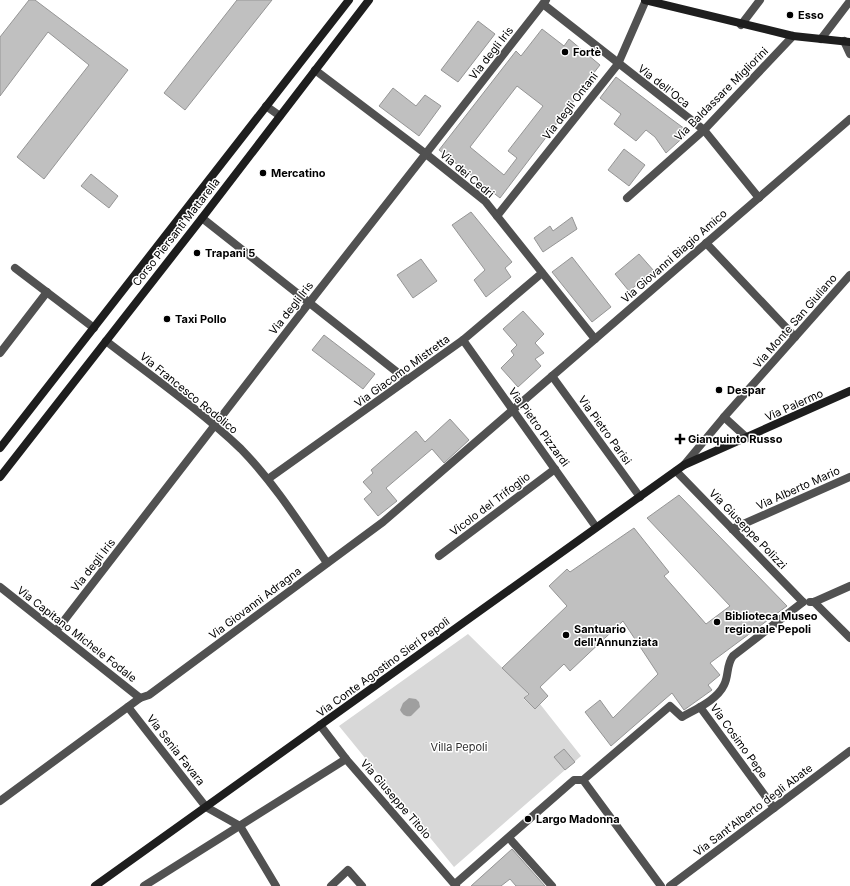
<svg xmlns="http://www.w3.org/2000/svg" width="850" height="886" font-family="Inter,sans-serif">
<rect width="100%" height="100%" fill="#fff"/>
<!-- green -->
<path fill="#d8d8d8" d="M 468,634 L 528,693 L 524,699 L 535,709 L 540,704 L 581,756 L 454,867 L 339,726 Z"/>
<!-- water -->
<path fill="#9f9f9f" d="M 409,698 L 416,699 L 419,702 L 420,707 L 411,716 C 405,717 403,715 400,710 L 403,703 Z"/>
<!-- building -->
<g fill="#c0c0c0" stroke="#959595" fill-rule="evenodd">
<path d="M 29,0 L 35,0 L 128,70 L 44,179 L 17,157 L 89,65 L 48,32 L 0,96 L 0,37 Z"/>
<path d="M 237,0 L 272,0 L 185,110 L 164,93 Z"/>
<path d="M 478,21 L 495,34 L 458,82 L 441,70 Z"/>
<path d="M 542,29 L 564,46 L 569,39 L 600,65 L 575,97 L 576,98 L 500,198 L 439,150 L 516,51 L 521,56 ZM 517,86 L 543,106 L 508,151 L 517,158 L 504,175 L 470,147 Z"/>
<path d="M 616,77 L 670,118 L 689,132 L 666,153 L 655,137 L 646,130 L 636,141 L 614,124 L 621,114 L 600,98 Z"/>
<path d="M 393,88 L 416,106 L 425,95 L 441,106 L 419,136 L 379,106 Z"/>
<path d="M 624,149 L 645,165 L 629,186 L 608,170 Z"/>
<path d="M 91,174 L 118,196 L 109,208 L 81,186 Z"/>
<path d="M 471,212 L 512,262 L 505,268 L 511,277 L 486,297 L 474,280 L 485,270 L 452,225 Z"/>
<path d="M 572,217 L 577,229 L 543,252 L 534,238 L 550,226 L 553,231 Z"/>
<path d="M 639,254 L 654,271 L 629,291 L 615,274 Z"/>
<path d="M 572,257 L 611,307 L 592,322 L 552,272 Z"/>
<path d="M 421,259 L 437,281 L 413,298 L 397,275 Z"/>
<path d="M 523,311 L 544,334 L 535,343 L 544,353 L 535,359 L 541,366 L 518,387 L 501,368 L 514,355 L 511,351 L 517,345 L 503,329 Z"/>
<path d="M 324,335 L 375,374 L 363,389 L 312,350 Z"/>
<path d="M 450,419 L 469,440 L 444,463 L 432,449 L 386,488 L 397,501 L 378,516 L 364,499 L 372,492 L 363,482 L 373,473 L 371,470 L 416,431 L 425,442 Z"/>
<path d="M 679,495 L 787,606 L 710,663 L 720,675 L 708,685 L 712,690 L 684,710 L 672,693 L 611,746 L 585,712 L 600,700 L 613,718 L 658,674 L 623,621 L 570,671 L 564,664 L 540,687 L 548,696 L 535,709 L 524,698 L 529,694 L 502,668 L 567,606 L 549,586 L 567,569 L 570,572 L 634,528 L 669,572 L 664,576 L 706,624 L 730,606 L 647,518 Z"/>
<path d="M 564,749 L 575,762 L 565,770 L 554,757 Z"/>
<path d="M 512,849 L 545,886 L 516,886 L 510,879 L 501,886 L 471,886 Z"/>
</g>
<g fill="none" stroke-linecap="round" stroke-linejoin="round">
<!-- minor -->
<g stroke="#515151" stroke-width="8">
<path d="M 543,4 L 704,130 L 759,198"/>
<path d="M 741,25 L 760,0"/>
<path d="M 821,39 L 850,1"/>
<path d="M 844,41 L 850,54"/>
<path d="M 315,70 L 426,154 L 485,201 L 595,339"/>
<path d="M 266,106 L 280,116"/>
<path d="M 627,198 L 704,130 L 793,36"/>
<path d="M 497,216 L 618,64 L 646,0"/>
<path d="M 202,218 L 407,380"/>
<path d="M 706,243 L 795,337"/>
<path d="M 15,268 L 94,328"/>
<path d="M 463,340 L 596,527"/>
<path d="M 106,341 C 150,375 200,410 241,449 C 274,483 300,524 327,563"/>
<path d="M 0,353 L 47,292"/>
<path d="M 552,376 L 640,497"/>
<path d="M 676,471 L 803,602"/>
<path d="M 268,479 L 463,340 L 542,273"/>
<path d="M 732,529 L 850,477"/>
<path d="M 439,556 L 555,469"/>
<path d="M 0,587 L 140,698"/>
<path d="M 810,602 L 814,602 L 850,586"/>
<path d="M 814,602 L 850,638"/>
<path d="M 56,631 L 309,303 L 546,0"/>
<path d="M 128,707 L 206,807 L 240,826 L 276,886"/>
<path d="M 700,707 L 774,808"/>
<path d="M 320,725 L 346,759 L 456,886"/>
<path d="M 583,780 L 670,706 L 682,717 C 696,709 717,700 724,685 C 729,676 726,665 733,656 L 803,602"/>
<path d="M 0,801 L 140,698 L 149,695 L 383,522 L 850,119"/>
<path d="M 509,838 L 552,886"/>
<path d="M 455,884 L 574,780 L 583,780 L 661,886"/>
<path d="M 144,886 L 346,759"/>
<path d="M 331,886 L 348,870 L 362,886"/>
<path d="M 670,886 L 850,751"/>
</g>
<!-- tertiary -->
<g stroke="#515151" stroke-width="8">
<path d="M 724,417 L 747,438"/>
<path d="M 684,465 L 724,417 L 850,275"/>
</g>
<!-- secondary -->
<g stroke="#1e1e1e" stroke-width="8">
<path d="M 645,0 L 793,36 L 850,42"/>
<path d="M 0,448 L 349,0"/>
<path d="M 0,477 L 202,218 L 369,0"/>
<path d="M 95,886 L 684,465 L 850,391"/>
</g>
</g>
<!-- markers -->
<g fill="#000" stroke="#fff" stroke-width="1.5">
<circle cx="790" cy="15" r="4"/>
<circle cx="565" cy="52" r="4"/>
<circle cx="263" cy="173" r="4"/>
<circle cx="197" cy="253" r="4"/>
<circle cx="167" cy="319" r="4"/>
<circle cx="719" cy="390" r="4"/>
<path d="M678 433h4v4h4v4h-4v4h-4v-4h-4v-4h4z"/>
<circle cx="717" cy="622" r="4"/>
<circle cx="566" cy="635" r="4"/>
<circle cx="528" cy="819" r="4"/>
</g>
<g text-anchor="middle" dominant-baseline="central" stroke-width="3" stroke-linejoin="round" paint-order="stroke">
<!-- poi labels -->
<g font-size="11" font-weight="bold" fill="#000" stroke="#fff" text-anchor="start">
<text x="798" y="15">Esso</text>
<text x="573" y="52">Fortè</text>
<text x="271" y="173">Mercatino</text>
<text x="205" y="253">Trapani 5</text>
<text x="175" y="319">Taxi Pollo</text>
<text x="727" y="390">Despar</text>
<text x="688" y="439">Gianquinto Russo</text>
<text x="725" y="616">Biblioteca Museo<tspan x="725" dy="13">regionale Pepoli</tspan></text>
<text x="574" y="629">Santuario<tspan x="574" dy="13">dell'Annunziata</tspan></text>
<text x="536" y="819">Largo Madonna</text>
</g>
<!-- street labels -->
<g font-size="11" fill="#000" stroke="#fff">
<text transform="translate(491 53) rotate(-52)">Via degli Iris</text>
<text transform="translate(664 86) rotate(38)">Via dell'Oca</text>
<text transform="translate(721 94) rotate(-45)">Via Baldassare Migliorini</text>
<text transform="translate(570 106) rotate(-52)">Via degli Ontani</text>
<text transform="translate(467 174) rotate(40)">Via dei Cedri</text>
<text transform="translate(176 232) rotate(-52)">Corso Piersanti Mattarella</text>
<text transform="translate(674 256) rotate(-41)">Via Giovanni Biagio Amico</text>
<text transform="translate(291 308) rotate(-52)">Via degli Iris</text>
<text transform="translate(795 321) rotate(-49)">Via Monte San Giuliano</text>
<text transform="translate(402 371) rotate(-36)">Via Giacomo Mistretta</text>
<text transform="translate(189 393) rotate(39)">Via Francesco Rodolico</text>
<text transform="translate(794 405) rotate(-24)">Via Palermo</text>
<text transform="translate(539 427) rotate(54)">Via Pietro Pizzardi</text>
<text transform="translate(605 430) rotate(54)">Via Pietro Parisi</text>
<text transform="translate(798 488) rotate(-24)">Via Alberto Mario</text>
<text transform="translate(490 504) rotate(-37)">Vicolo del Trifoglio</text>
<text transform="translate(748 529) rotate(46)">Via Giuseppe Polizzi</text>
<text transform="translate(93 565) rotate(-52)">Via degli Iris</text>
<text transform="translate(255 603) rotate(-37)">Via Giovanni Adragna</text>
<text transform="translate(77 634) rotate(38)">Via Capitano Michele Fodale</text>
<text transform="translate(383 667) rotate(-36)">Via Conte Agostino Sieri Pepoli</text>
<text transform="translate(739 741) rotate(54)">Via Cosimo Pepe</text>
<text transform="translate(176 750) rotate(52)">Via Senia Favara</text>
<text transform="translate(396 799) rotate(49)">Via Giuseppe Titolo</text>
<text transform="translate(753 810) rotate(-37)">Via Sant'Alberto degli Abate</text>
</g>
<!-- park labels -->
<g font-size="11" fill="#2f2f2f" stroke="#fff">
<text x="459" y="747">Villa Pepoli</text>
</g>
</g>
</svg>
